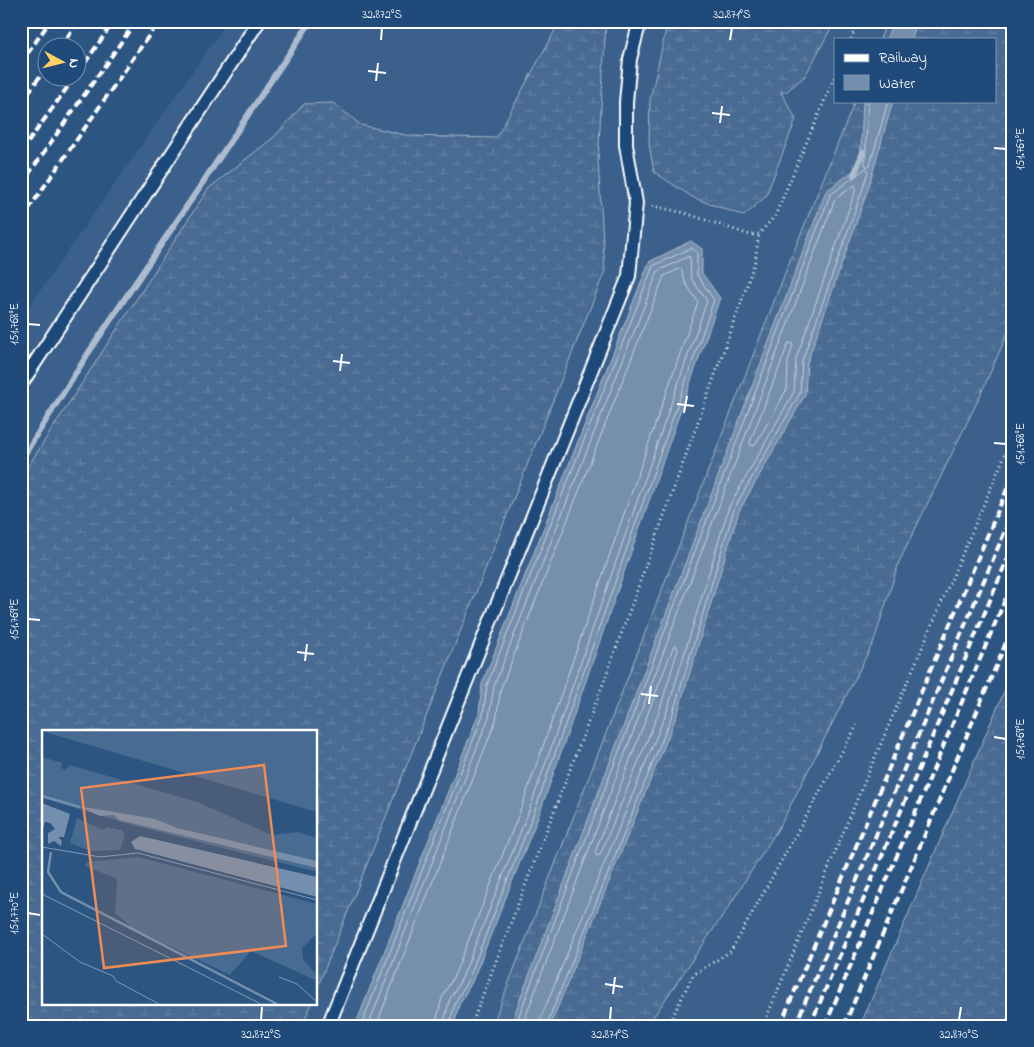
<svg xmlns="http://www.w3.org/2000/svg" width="1034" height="1047" font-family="'Indie Flower',sans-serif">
<defs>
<pattern id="wetland-marsh" width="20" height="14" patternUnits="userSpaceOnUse" patternTransform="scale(1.25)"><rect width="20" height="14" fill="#486b92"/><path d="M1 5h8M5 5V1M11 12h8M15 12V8" fill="none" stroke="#6381a2"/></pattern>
</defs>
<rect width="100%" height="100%" fill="#2c5582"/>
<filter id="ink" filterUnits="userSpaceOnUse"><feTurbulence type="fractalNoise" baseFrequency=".02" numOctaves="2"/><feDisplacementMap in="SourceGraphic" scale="10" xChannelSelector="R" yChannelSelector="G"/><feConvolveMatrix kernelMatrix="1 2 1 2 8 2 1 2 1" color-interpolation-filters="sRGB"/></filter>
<g filter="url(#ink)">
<!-- built -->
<path fill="#3b618b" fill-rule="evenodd" d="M 228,21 L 1013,21 L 1013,545 L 809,1026 L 21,1026 L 21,318 ZM 835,39 L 995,39 L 995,101 L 835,101 ZM 44,731 L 316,731 L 316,1003 L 44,1003 Z"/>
<!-- wetland -->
<g fill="url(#wetland-marsh)" stroke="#a4b5c8">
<path d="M 560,21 L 606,21 L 598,161 L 605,271 L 316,991 L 316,731 L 44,731 L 44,1003 L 312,1003 L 302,1026 L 21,1026 L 21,477 L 208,189 L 274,137 L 304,104 L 333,103 L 361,125 L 410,136 L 496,138 Z"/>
<path d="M 668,21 L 835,21 L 805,76 L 786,92 L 781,92 L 796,119 L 766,196 L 744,216 L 694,198 L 654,172 L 649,144 L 650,100 Z"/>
<path d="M 887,21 L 1013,21 L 1013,321 L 979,398 L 899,562 L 874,641 L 781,824 L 728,908 L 647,1026 L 492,1026 L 789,263 L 855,101 L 995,101 L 995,39 L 880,39 Z"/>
<path d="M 1013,671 L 1013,1026 L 860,1026 Z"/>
</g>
<!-- water -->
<g fill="#748fad" stroke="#acbcce">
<path d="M 894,21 L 917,21 L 912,39 L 886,39 Z"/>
<path d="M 863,101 L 893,101 L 867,192 L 807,363 L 805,395 L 739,511 L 677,715 L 550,1026 L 510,1026 L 826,191 L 860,166 Z"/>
<path d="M 691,241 L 702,249 L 702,273 L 720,298 L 540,812 L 472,982 L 459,1005 L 454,1026 L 355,1026 L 479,713 L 482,684 L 649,262 Z"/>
</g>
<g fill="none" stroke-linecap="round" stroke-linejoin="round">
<!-- shore -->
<g stroke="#c7d2de" stroke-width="1">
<path d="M 868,101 L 865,164 L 867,167 L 870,165 L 888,101"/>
<path d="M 789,343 L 791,343 L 793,345 L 788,361 L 787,389 L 755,445 L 752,446 L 750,443 Z"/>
<path d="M 674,646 L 677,646 L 678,649 L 660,709 L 600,855 L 597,856 L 595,853 Z"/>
<path d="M 361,1026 L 483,715 L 487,685 L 653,266 L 691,248 L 697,252 L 697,275 L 714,300 L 535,810 L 468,980 L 455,1003 L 449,1026"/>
<path d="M 368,1026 L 489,717 L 494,686 L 658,271 L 689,256 L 690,258 L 691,278 L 707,301 L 530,808 L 462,978 L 449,1001 L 443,1026"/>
<path d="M 376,1026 L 496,720 L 501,688 L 664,276 L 681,268 L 685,282 L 698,302 L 522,806 L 455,974 L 442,998 L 435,1026"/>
<path d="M 515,1026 L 830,195 L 866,168 L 868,171 L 862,191 L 802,361 L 800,393 L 734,509 L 673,713 L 546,1026"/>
<path d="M 522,1026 L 835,199 L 855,185 L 856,189 L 796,359 L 794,392 L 729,507 L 667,711 L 540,1020 L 539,1026"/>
</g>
<!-- stream -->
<g stroke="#acbcce" stroke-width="6">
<path d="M 854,175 L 863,152"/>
<path d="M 21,460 L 89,352 L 311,21"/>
</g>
<!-- service casing -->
<g stroke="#fff" stroke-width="16">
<g id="service">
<path d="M 21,384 L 259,21"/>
<path d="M 328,1026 L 629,276 L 636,203 L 626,145 L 626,102 L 630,59 L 640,21"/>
</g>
</g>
<!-- path -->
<g stroke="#fff" stroke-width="3" stroke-dasharray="1 4" stroke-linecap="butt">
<path d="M 851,39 L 858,21"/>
<path d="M 652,206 L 685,213 L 750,235 L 759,234 L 775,216 L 835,76"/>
<path d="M 471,1026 L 603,684 L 741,303 L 755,261 L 759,234"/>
<path d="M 668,1026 L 693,975 L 731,951 L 857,725"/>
<path d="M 763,1026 L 858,797 L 1013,436"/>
</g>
<!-- service -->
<use href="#service" stroke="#1f4a7a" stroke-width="12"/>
<!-- rail -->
<g stroke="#fff" stroke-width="4" stroke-dasharray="8 4" stroke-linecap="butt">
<path d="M 21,29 L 27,21"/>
<path d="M 60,48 L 78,21"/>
<path d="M 21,63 L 50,21"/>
<path d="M 78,73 L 114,21"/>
<path d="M 21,103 L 48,65"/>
<path d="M 21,152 L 74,78"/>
<path d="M 21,185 L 136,21"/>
<path d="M 21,220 L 159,21"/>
<path d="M 780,1026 L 1013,475"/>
<path d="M 795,1026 L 1013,512"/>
<path d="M 810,1026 L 1013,546"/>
<path d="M 825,1026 L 1013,581"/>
<path d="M 844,1026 L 1013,626"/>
</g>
</g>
</g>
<!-- ticks -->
<path fill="none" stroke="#fff" stroke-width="2" d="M 381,40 L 382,28M 730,40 L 732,28M 368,71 L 386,73M 376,81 L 378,63M 712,113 L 730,115M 720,123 L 722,106M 994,148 L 1006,149M 28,324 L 40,325M 333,361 L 350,363M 340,371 L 342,354M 677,404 L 694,406M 684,413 L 687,396M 994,443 L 1006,444M 28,619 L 40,620M 297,652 L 314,654M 305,661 L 307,644M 641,694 L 658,696M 649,704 L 651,686M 994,737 L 1006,739M 28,913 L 40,915M 605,984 L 623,987M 613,994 L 615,977M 261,1020 L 262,1007M 610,1020 L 611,1007M 959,1020 L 961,1007"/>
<!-- overview -->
<g transform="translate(42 730)">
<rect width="275" height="275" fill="#2c5582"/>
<path d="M 0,1 L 275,1 L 275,82 L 3,2 ZM 0,27 L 20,33 L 19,38 L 23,40 L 28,35 L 155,72 L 230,105 L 256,102 L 275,108 L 275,142 L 90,95 L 0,68 ZM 35,88 L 61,100 L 65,97 L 79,100 L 83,104 L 78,120 L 48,121 L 28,113 ZM 96,127 L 275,174 L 275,203 L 260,218 L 261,229 L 275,246 L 275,251 L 209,221 L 188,245 L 90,198 L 73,183 L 75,149 L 43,136 L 45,132 Z" fill="#486b92"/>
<path d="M 0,73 L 28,84 L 22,107 L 16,107 L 20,111 L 19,116 L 12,111 L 6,114 L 6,103 L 13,99 L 8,93 L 3,92 L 0,102 ZM 36,76 L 113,89 L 135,98 L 275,131 L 275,138 L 77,90 L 72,85 L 58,86 ZM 98,106 L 275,147 L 275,167 L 93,119 L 89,112 Z" fill="#748fad"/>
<path fill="none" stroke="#748fad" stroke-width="2.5" d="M 0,66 L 38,77M 9,122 L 6,142 L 19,162 L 235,274"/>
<path fill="none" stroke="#8099b4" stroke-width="1" d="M 0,117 L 58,127 L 96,123 L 275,170M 0,164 L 219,274M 0,204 L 38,232 L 71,246 L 74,251 L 117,274M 237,247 L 255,254 L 275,272"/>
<path fill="#ef8b55" fill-opacity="0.15" stroke="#ef8b55" stroke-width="2.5" d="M 222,35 L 244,216 L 62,238 L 39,58 Z"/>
<rect width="275" height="275" fill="none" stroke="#fff" stroke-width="2.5"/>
</g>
<!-- margin -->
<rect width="1034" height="1047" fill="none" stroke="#1f4a7a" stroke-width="55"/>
<!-- legend -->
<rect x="834" y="38" width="162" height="65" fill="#1f4a7a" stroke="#7992af"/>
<rect x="844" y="54" width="25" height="8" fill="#ffffff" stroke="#7992af"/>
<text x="879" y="62" font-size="15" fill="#ffffff">Railway</text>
<rect x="844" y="75" width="25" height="15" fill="#748fad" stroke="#7992af"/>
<text x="879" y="88" font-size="15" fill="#ffffff">Water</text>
<!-- north arrow -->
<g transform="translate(62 62) rotate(97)"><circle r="24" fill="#1f4a7a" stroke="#7992af"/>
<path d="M0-4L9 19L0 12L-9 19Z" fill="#ffd166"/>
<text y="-8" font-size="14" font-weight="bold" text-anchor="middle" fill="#ffffff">N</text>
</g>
<rect x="28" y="28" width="978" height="992" fill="none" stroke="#fff" stroke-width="2"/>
<g font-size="12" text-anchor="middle" fill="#fff">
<text x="382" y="18">32.872°S</text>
<text x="732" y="18">32.871°S</text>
<text transform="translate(1020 149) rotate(-90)" y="4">151.767°E</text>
<text transform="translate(14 324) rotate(-90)" y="4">151.768°E</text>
<text transform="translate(1020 444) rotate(-90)" y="4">151.768°E</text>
<text transform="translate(14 619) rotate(-90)" y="4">151.769°E</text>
<text transform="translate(1020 739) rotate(-90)" y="4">151.769°E</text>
<text transform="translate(14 913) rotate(-90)" y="4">151.770°E</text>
<text x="261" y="1038">32.872°S</text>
<text x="610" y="1038">32.871°S</text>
<text x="959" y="1038">32.870°S</text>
</g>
</svg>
